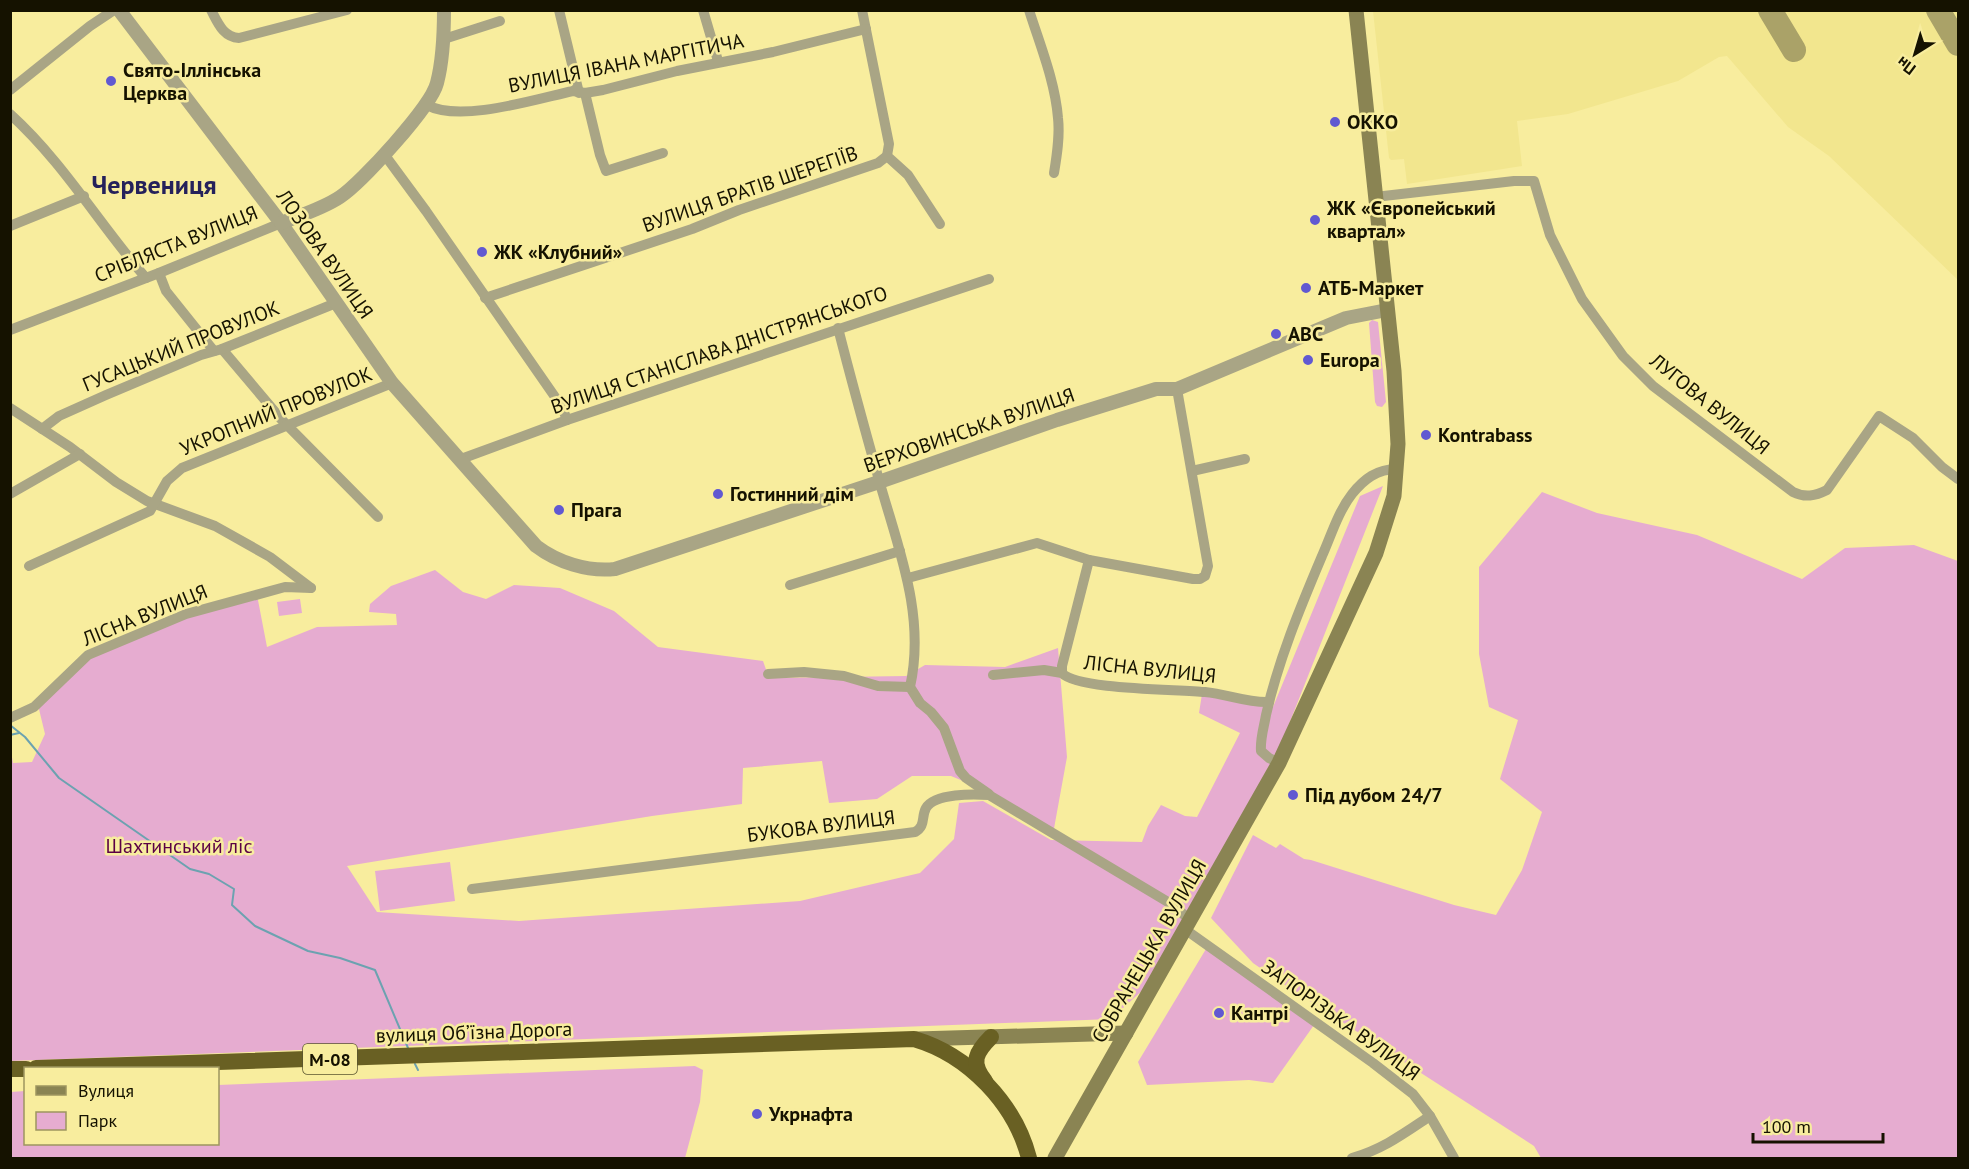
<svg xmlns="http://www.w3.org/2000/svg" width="1969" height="1169" font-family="'PT Sans',sans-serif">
<rect width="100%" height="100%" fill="#f8ed9e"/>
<!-- built -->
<path fill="#f2e68e" d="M 1373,11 L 1958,11 L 1958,280 L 1829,156 L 1788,127 L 1727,56 L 1719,57 L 1678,81 L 1568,114 L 1517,121 L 1522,166 L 1407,184 L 1404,159 L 1391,160 L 1389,158 Z"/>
<!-- green -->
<g fill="#e6acd0">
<path d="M 1372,320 L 1378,322 L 1386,402 L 1382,407 L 1377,406 L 1375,402 L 1369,323 Z"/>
<path d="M 1383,486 L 1280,747 L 1145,988 L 1111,1019 L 11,1061 L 10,746 L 13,763 L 32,762 L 45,734 L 38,705 L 74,666 L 114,642 L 257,595 L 267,647 L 317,627 L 397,625 L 396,614 L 369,612 L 370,604 L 391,586 L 435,570 L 463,592 L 486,599 L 514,585 L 560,588 L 614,611 L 658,647 L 763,661 L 769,678 L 906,676 L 925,665 L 1005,667 L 1058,648 L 1067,757 L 1053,834 L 992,793 L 951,776 L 912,776 L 877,799 L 829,803 L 822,761 L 743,768 L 742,804 L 652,816 L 347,866 L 377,912 L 519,921 L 800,901 L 920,873 L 954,839 L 959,803 L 983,801 L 1051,840 L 1142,842 L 1148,826 L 1161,805 L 1185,816 L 1197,817 L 1240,733 L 1199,713 L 1202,694 L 1273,707 L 1360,496 Z"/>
<path d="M 1542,492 L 1597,513 L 1697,535 L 1802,579 L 1845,548 L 1914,545 L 1958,561 L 1958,1158 L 1541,1158 L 1534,1146 L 1280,982 L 1253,963 L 1211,918 L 1253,835 L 1276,848 L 1280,844 L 1304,859 L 1311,860 L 1454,905 L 1496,915 L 1522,870 L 1542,812 L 1500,779 L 1518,720 L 1489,707 L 1479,654 L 1479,567 Z"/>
<path d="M 300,599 L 302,613 L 279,616 L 277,602 Z"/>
<path d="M 450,862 L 455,901 L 380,911 L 375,871 Z"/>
<path d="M 1206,949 L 1314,1025 L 1273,1083 L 1249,1080 L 1147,1085 L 1138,1062 Z"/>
<path d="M 695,1066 L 703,1070 L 700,1102 L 685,1158 L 11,1158 L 11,1092 L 25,1091 L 26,1144 L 218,1144 L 218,1085 Z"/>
</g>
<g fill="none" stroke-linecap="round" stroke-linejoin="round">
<!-- stream -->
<g stroke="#6ca2b0" stroke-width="2">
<path d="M 10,725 L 25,737 L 59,778 L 190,869 L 209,874 L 234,889 L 232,905 L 255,926 L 308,951 L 340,958 L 375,970 L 408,1048"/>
<path d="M 10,735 L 19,733"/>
<path d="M 415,1064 L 418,1070"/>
</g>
<!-- taxiway -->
<g stroke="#aaa268" stroke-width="24">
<path d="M 1770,10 L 1794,50"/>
<path d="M 1938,10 L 1958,44"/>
</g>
<!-- minor -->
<g stroke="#a9a585" stroke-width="10">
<path d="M 211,10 C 218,23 223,37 239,38 L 347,10"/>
<path d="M 559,10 L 579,93"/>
<path d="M 703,10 L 718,61"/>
<path d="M 862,10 L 889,144 L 887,156 L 908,175 L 940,224"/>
<path d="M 1029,10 C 1040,45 1055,81 1058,118 C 1060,136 1057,155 1054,173"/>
<path d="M 444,39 L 500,21"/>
<path d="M 10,90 L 90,26 L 114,10"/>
<path d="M 585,93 L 600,155 L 606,171 L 663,153"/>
<path d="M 427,105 C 460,123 536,99 573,91 L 585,93 L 603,90 L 677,71 L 773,52 L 866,29"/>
<path d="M 10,114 C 64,163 99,224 146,278"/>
<path d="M 384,154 L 426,211 L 562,407 L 567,420"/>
<path d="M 1375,197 L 1514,181 L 1534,181 L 1550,235 L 1582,299 L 1623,356 L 1653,386 L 1793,492 C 1805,498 1815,496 1827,490 L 1879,416 L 1913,438 L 1942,467 L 1958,479"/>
<path d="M 10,226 L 84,196"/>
<path d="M 159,273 L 166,291 L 214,351"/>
<path d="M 485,298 L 692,229 L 739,210 L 878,163 L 887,156"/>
<path d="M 838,328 C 851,379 865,430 879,480 C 898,548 926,615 910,687 L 920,703 L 931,712 L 944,728 L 960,771 L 966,778 L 989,794"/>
<path d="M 10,330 L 159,273 L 281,223"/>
<path d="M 222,349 L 281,419 L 378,517"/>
<path d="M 10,408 L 70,447 L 116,482 L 147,501 L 215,526 L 270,557 L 311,588"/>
<path d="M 42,429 L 59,416 L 106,395 L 201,355 L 222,349 L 336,303"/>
<path d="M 461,459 L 567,420 L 989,279"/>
<path d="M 1192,471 L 1245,459"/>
<path d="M 10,494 L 80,454"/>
<path d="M 29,566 L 150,511 L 167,481 L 182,468 L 392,383"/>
<path d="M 908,578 L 1037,543 L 1089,560 L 1193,579 L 1200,579 L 1205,576 L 1208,566 L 1177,389"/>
<path d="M 790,585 L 900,551"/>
<path d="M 1062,673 L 1062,666 L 1089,560"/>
<path d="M 768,674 L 804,672 L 844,676 L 878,686 L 910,687"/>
<path d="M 993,675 L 1044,670 L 1062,673 C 1077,690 1178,689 1205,692 C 1227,694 1247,703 1269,702"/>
<path d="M 10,718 L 34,707 L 88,655 L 186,614 L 285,587 L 311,588"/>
<path d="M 1279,763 L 1269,758 L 1261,751 C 1260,739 1264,727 1266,715 C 1278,661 1300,608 1322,556 C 1331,536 1338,512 1352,494 C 1364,479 1377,469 1397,469"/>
<path d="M 472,889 L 915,832 C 926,826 921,817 926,808 C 935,793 974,794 989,795 L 1173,905 L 1191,921"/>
<path d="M 1186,930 L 1373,1063 L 1413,1094 L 1430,1116 L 1454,1158"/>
<path d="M 1352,1158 C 1383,1149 1403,1134 1430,1116"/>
</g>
<!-- tertiary -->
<g stroke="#a9a585" stroke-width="14">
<path d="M 119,10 L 281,223 L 392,383 L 536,546 C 557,562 587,572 615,569 L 879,482 L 1057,420 L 1156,389 L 1177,389 L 1346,318 L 1387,310"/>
<path d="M 281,223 C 301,215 322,209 340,197 C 361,183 431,107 437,83 C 443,60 444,34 444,10"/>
</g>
<!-- secondary -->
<g stroke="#8a8453" stroke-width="15">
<path d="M 917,1039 L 1126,1033"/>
<path d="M 1055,1158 L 1279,763 L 1376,553 L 1394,496 L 1398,444 L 1394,371 L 1356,10"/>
</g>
<!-- trunk -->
<g stroke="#696023" stroke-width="16">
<path d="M 36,1068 L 914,1039 C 969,1055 1015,1104 1029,1158"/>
<path d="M 10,1069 L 26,1069"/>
<path d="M 985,1081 C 970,1062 976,1052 991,1037"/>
</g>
</g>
<!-- markers -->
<g fill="#6159d1" stroke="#f8ed9e" stroke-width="2">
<circle cx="111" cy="81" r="6"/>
<circle cx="1335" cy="122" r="6"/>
<circle cx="1315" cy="220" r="6"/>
<circle cx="482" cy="252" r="6"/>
<circle cx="1306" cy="288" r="6"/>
<circle cx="1276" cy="334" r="6"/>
<circle cx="1308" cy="360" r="6"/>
<circle cx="1426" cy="435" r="6"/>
<circle cx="718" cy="494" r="6"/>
<circle cx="559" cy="510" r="6"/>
<circle cx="1293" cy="795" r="6"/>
<circle cx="1219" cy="1013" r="6"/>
<circle cx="757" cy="1114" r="6"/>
</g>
<g text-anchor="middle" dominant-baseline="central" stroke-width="5" stroke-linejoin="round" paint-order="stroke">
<!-- shield labels -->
<rect fill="#f8ed9e" stroke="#59542f" stroke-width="1.5" x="303" y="1044" width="54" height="30" rx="4.5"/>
<g font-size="18" font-weight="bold" fill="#151200">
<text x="330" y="1059">М-08</text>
</g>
<!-- street labels -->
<g font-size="20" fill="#151200" stroke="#f8ed9e">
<text transform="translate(626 63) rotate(-11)">ВУЛИЦЯ ІВАНА МАРГІТИЧА</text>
<text transform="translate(750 189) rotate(-19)">ВУЛИЦЯ БРАТІВ ШЕРЕГІЇВ</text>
<text transform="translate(176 244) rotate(-22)">СРІБЛЯСТА ВУЛИЦЯ</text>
<text transform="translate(325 254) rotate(55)">ЛОЗОВА ВУЛИЦЯ</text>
<text transform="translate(181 346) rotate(-22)">ГУСАЦЬКИЙ ПРОВУЛОК</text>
<text transform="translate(719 350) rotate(-19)">ВУЛИЦЯ СТАНІСЛАВА ДНІСТРЯНСЬКОГО</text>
<text transform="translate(1710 404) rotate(39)">ЛУГОВА ВУЛИЦЯ</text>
<text transform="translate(276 411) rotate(-22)">УКРОПНИЙ ПРОВУЛОК</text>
<text transform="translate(969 430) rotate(-19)">ВЕРХОВИНСЬКА ВУЛИЦЯ</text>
<text transform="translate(145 615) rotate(-22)">ЛІСНА ВУЛИЦЯ</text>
<text transform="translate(1150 669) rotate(6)">ЛІСНА ВУЛИЦЯ</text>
<text transform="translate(821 826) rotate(-7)">БУКОВА ВУЛИЦЯ</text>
<text transform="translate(1149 951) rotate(-60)">СОБРАНЕЦЬКА ВУЛИЦЯ</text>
<text transform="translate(1341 1020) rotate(36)">ЗАПОРІЗЬКА ВУЛИЦЯ</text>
<text transform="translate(474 1032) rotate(-2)">вулиця Обʼїзна Дорога</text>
</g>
<!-- poi labels -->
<g font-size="20" font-weight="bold" fill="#151200" stroke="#f8ed9e" text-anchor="start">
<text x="123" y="70">Свято-Іллінська<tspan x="123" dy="23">Церква</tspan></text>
<text x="1347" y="122">ОККО</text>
<text x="1327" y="208">ЖК «Європейський<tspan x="1327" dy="23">квартал»</tspan></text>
<text x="494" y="252">ЖК «Клубний»</text>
<text x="1318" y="288">АТБ-Маркет</text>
<text x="1288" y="334">ABC</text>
<text x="1320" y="360">Europa</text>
<text x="1438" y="435">Kontrabass</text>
<text x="730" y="494">Гостинний дім</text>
<text x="571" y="510">Прага</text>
<text x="1305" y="795">Під дубом 24/7</text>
<text x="1231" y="1013">Кантрі</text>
<text x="769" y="1114">Укрнафта</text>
</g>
<!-- park labels -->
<g font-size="20" fill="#5b0045" stroke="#f8ed9e">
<text x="179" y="846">Шахтинський ліс</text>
</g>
<!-- district labels -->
<g font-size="26" font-weight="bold" fill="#25215b" stroke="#f8ed9e">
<text x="154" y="184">Червениця</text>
</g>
</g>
<!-- border -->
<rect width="1969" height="1169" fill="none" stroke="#151200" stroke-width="24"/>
<!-- legend -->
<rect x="24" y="1067" width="195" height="78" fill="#f8ed9e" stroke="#9d955f" stroke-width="1.5"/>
<rect x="36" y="1086" width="30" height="9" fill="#8a8453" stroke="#9d955f" stroke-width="1.5"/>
<text x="78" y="1097" font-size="18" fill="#151200">Вулиця</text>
<rect x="36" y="1112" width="30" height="18" fill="#e6acd0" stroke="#9d955f" stroke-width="1.5"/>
<text x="78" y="1127" font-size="18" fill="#151200">Парк</text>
<!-- north arrow -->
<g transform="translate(1915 54) rotate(217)" stroke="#f8ed9e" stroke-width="4.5" paint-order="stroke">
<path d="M0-4.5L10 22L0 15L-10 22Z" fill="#151200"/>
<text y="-9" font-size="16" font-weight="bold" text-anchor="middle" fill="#151200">Пн</text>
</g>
<!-- scale -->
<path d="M1753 1133v9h130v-9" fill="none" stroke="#151200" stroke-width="3"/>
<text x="1762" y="1133" font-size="18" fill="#151200" stroke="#f8ed9e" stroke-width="4.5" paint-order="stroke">100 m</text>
</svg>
